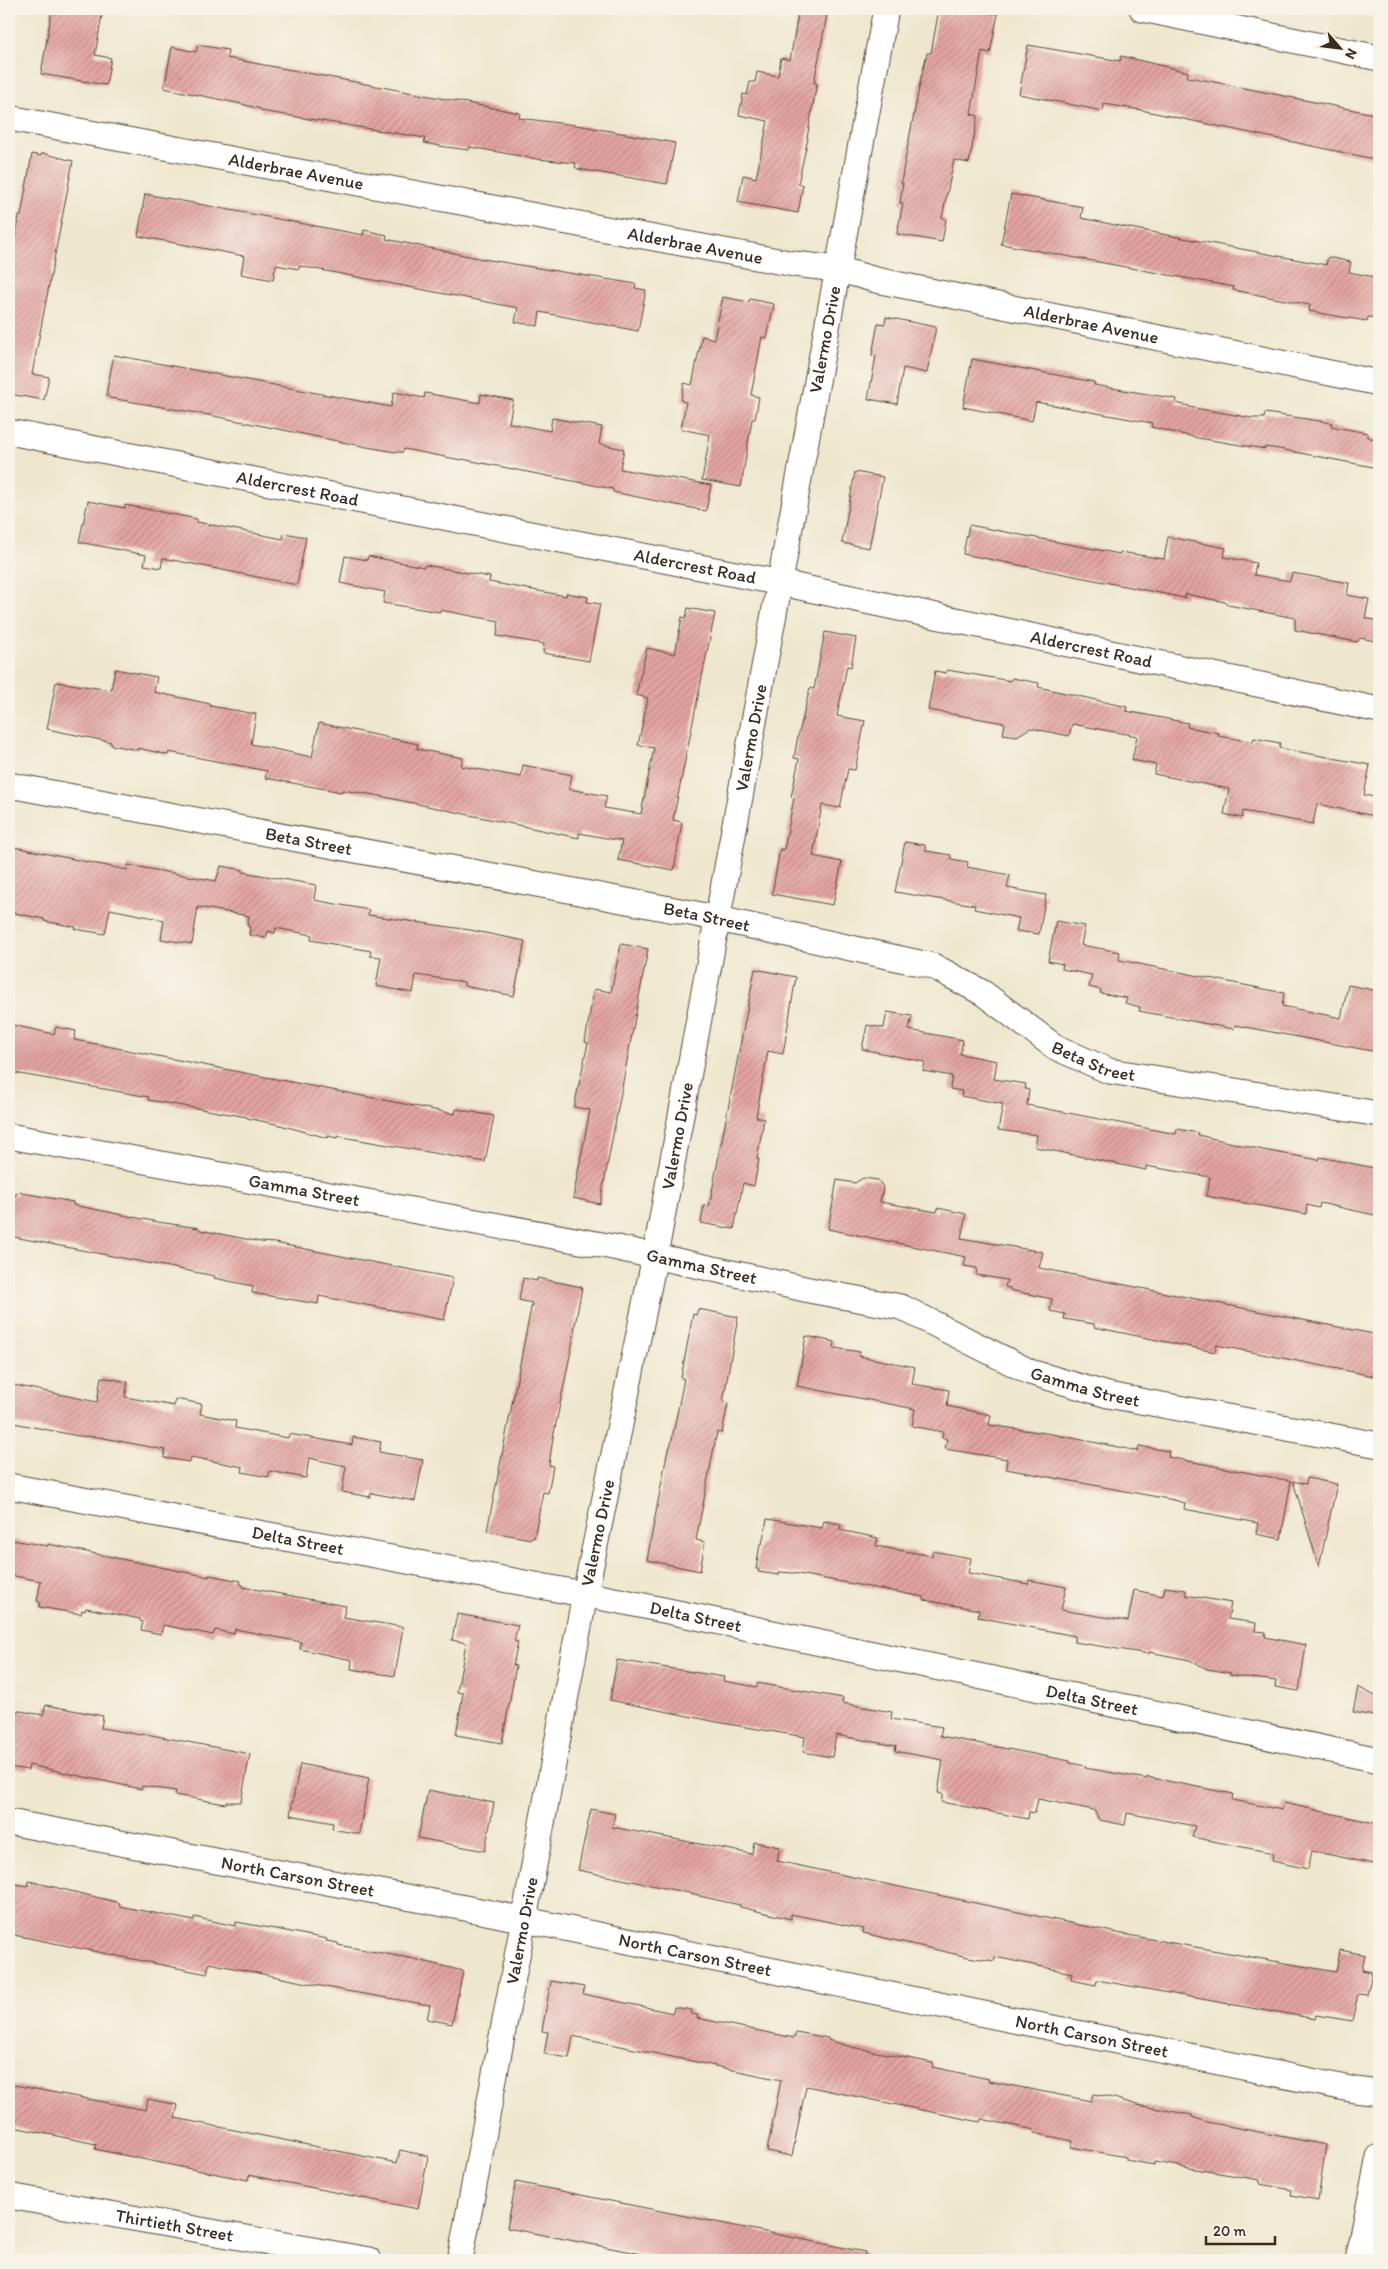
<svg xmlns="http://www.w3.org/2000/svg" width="1388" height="2269" font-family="Itim,sans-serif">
<defs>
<pattern id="building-hatch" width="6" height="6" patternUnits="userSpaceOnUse" patternTransform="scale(1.25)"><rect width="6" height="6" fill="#e4a4a1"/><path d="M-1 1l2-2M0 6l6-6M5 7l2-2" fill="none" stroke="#ba8683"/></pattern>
</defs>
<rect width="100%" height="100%" fill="#f7f3e8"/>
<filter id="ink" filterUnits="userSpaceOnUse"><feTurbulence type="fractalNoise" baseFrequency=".02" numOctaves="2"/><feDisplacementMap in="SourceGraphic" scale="10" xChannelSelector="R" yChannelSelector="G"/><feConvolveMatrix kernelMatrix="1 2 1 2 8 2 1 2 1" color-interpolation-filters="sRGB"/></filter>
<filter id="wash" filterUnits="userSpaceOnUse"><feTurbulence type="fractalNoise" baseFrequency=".0096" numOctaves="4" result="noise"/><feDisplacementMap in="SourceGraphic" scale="20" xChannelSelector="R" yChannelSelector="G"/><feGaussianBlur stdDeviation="1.12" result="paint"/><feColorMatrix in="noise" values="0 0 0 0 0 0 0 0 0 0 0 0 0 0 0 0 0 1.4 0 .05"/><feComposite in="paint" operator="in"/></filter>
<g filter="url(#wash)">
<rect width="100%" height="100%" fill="#efe7cd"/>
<g id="blocks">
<!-- building -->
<g fill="url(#building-hatch)">
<path d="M 52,9 L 103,9 L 95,55 L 111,58 L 106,85 L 41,74 Z"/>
<path d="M 799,9 L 828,9 L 814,83 L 817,83 L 807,138 L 808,138 L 798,184 L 803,185 L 798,213 L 738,202 L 743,175 L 756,178 L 768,121 L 739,115 L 743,94 L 747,95 L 750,82 L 755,82 L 757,72 L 778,76 L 781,58 L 790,60 Z"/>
<path d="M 939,9 L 961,12 L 961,9 L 970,9 L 998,14 L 990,53 L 982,51 L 971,114 L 978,116 L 969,163 L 954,160 L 942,218 L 946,219 L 942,242 L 897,234 L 903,203 L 900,203 L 903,183 L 901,183 L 904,165 L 921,78 L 927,53 L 931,53 Z"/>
<path d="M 198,45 L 228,50 L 227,58 L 520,113 L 519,118 L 583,126 L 675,143 L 667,184 L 578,169 L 575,167 L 576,163 L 537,159 L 470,147 L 469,150 L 446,147 L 424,143 L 425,138 L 261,111 L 261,109 L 237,103 L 164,88 L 172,47 L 196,52 Z"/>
<path d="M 1028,45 L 1120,61 L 1121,56 L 1188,72 L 1187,77 L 1194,78 L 1379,115 L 1379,160 L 1141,110 L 1104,104 L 1103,111 L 1019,94 Z"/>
<path d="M 42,153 L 73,161 L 32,374 L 49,377 L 44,400 L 9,394 L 9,251 L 12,252 L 19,216 L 21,216 L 32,154 L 41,156 Z"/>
<path d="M 145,194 L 363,235 L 364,230 L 387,235 L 386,239 L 483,259 L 636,284 L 635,288 L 646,290 L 638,331 L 540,312 L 538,326 L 515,322 L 518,308 L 300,266 L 299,269 L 276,265 L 273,280 L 241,274 L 244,256 L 138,236 Z"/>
<path d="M 1011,194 L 1083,207 L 1081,218 L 1125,227 L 1326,265 L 1328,257 L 1351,262 L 1349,272 L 1379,278 L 1379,318 L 1368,317 L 1367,321 L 1336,316 L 1309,311 L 1310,305 L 1233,290 L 1234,287 L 1001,244 Z"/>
<path d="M 723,297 L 749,302 L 750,299 L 774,304 L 767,338 L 762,337 L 751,395 L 759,397 L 755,419 L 752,419 L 741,487 L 702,480 L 710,435 L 681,429 L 686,402 L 681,401 L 684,383 L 692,385 L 702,336 L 714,339 Z"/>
<path d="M 886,317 L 936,327 L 927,373 L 903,368 L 897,404 L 868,399 L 876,356 L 872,355 L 878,323 L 885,324 Z"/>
<path d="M 114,355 L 391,407 L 394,392 L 424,398 L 425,393 L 480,403 L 481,394 L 513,400 L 509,423 L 550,431 L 552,418 L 602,427 L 599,444 L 624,449 L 620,469 L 711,485 L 706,511 L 613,492 L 613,489 L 462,459 L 461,460 L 404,449 L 403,452 L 396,452 L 367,447 L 209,415 L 110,398 L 107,396 L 107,390 Z"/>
<path d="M 972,359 L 1094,382 L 1094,385 L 1177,399 L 1176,403 L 1189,406 L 1189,407 L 1252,418 L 1264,418 L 1265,413 L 1300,418 L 1332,423 L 1331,426 L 1367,433 L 1367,437 L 1378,440 L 1373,467 L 1279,449 L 1265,447 L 1265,449 L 1198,438 L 1151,427 L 1152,423 L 1036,402 L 1032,421 L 963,407 Z"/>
<path d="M 855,472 L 883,477 L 869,548 L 842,543 Z"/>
<path d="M 88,501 L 125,508 L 125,505 L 197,519 L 197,522 L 283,539 L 284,533 L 306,537 L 297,585 L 163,558 L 161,568 L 144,565 L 146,555 L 79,542 Z"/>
<path d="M 969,525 L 1120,554 L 1120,552 L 1164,559 L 1168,537 L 1226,548 L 1224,557 L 1256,563 L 1254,575 L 1290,581 L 1292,573 L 1349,583 L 1347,595 L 1369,599 L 1365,618 L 1379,621 L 1379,642 L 1361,638 L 1357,642 L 1295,630 L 1295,618 L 1228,605 L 1225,602 L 1186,594 L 1185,598 L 963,554 Z"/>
<path d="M 345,556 L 367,560 L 368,556 L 424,567 L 425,565 L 490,577 L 489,582 L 566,596 L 566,593 L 588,597 L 587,602 L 600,604 L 589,661 L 543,653 L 544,644 L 497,636 L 499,621 L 440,610 L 440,612 L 383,603 L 385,592 L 340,583 Z"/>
<path d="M 688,608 L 715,613 L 673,820 L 682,822 L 674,870 L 618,860 L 622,841 L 579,833 L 579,838 L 375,795 L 342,790 L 342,792 L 265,778 L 267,771 L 169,752 L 168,755 L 138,748 L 138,750 L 111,745 L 111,742 L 47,729 L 56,682 L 111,690 L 115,669 L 157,677 L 154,692 L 210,704 L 210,706 L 256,714 L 251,744 L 312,757 L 319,723 L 418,744 L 417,749 L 463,758 L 461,766 L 521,777 L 523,765 L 572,775 L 569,789 L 607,796 L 604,808 L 641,814 L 654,748 L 638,745 L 648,698 L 636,695 L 641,673 L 647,648 L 675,654 L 682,617 L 686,618 Z"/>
<path d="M 825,632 L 856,638 L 851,667 L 847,666 L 837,716 L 865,721 L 855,770 L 848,769 L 840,808 L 822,805 L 813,856 L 842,862 L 833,905 L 772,894 L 780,849 L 784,850 L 794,798 L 791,797 L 799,759 L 794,758 L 797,741 L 810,688 L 814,689 Z"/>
<path d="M 947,670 L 1011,681 L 1012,678 L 1039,683 L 1038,687 L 1127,707 L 1126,711 L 1188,723 L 1187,727 L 1219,733 L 1218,736 L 1253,742 L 1254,738 L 1280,743 L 1279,748 L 1370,765 L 1364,795 L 1379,798 L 1379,817 L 1317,804 L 1313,824 L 1243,811 L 1242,818 L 1224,814 L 1229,789 L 1154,774 L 1156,765 L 1132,760 L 1137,736 L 1072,724 L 1069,736 L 1030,728 L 1017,736 L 1003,734 L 1005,723 L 928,710 L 935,671 L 946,673 Z"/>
<path d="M 905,842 L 925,845 L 926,851 L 951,855 L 951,859 L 968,862 L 967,867 L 1010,875 L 1007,888 L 1046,895 L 1039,934 L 1016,931 L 1019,918 L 974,909 L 975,905 L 895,892 Z"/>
<path d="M 9,846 L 127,870 L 128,865 L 216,881 L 221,866 L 243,870 L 243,872 L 316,885 L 314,900 L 369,910 L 368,915 L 470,930 L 525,941 L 514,996 L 464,986 L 464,982 L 416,975 L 413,993 L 376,986 L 381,957 L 370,956 L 371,951 L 311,940 L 312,935 L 276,928 L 275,933 L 268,931 L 266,938 L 249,935 L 250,927 L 247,926 L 249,916 L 198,907 L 192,944 L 161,939 L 164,920 L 110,909 L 105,934 L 75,929 L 76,927 L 44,921 L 44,919 L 9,912 Z"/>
<path d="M 1056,921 L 1085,926 L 1081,945 L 1120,952 L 1119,960 L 1284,993 L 1282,1006 L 1341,1018 L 1348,985 L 1379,991 L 1379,1039 L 1377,1052 L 1235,1025 L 1234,1029 L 1139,1011 L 1140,1007 L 1125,1003 L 1127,998 L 1100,993 L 1101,990 L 1089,987 L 1092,975 L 1062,969 L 1063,964 L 1048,961 Z"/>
<path d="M 621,944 L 648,949 L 600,1204 L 573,1198 L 590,1110 L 574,1107 L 588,1043 L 585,1042 L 594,989 L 611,992 Z"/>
<path d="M 755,969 L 796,977 L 783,1054 L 768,1051 L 756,1117 L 764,1119 L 757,1159 L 759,1159 L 754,1186 L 743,1183 L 734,1229 L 701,1223 L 704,1205 L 709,1207 Z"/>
<path d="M 887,1012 L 912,1016 L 909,1030 L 963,1040 L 960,1054 L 997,1061 L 994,1079 L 1026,1084 L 1025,1089 L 1029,1090 L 1027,1105 L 1176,1134 L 1177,1129 L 1198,1133 L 1198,1135 L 1263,1150 L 1319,1160 L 1320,1157 L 1379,1169 L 1379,1216 L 1320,1203 L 1319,1208 L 1307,1205 L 1306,1214 L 1206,1196 L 1210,1177 L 1146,1166 L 1146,1170 L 1035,1147 L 1037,1135 L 998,1130 L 1003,1104 L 961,1096 L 962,1091 L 950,1089 L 952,1076 L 923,1071 L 925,1062 L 862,1049 L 867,1025 L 884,1028 Z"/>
<path d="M 12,1025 L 54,1034 L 56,1027 L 76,1031 L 74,1040 L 96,1044 L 455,1114 L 456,1109 L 494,1116 L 485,1162 L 337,1136 L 337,1138 L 328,1136 L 328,1138 L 280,1125 L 247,1118 L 247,1117 L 172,1104 L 148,1100 L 149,1097 L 9,1072 L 9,1044 Z"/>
<path d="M 863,1178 L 878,1180 L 883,1187 L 880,1202 L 937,1212 L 938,1208 L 966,1214 L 961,1238 L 1043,1252 L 1039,1268 L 1379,1335 L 1379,1377 L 1216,1345 L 1215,1352 L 1094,1327 L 1094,1324 L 1064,1319 L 1065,1314 L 1050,1311 L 1052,1299 L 1010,1290 L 1010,1288 L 1005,1287 L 1007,1280 L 976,1275 L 977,1268 L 964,1266 L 966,1257 L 828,1229 L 837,1180 L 855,1183 Z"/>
<path d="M 17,1192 L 73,1202 L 73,1205 L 158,1222 L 199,1228 L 200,1230 L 261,1242 L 275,1243 L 453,1278 L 444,1320 L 319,1296 L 318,1304 L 252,1293 L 253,1286 L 214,1278 L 215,1276 L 9,1236 L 9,1211 L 12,1194 L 16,1195 Z"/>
<path d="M 523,1278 L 537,1281 L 537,1278 L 582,1287 L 574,1331 L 575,1331 L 553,1438 L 549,1465 L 553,1466 L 548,1493 L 543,1492 L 534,1538 L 531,1537 L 531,1539 L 487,1531 L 532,1303 L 519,1300 Z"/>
<path d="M 698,1309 L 738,1317 L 723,1402 L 728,1403 L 722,1433 L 717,1432 L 696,1540 L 705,1542 L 700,1571 L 647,1560 L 667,1454 L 671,1444 L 684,1379 L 681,1378 L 693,1314 L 696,1315 Z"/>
<path d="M 806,1336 L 835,1342 L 834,1348 L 860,1352 L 859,1356 L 915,1367 L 912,1384 L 949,1390 L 947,1406 L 991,1415 L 989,1425 L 1052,1434 L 1138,1451 L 1139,1446 L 1169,1451 L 1168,1457 L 1291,1481 L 1281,1539 L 1256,1534 L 1258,1523 L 1184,1509 L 1185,1503 L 1174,1500 L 1006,1469 L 1007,1459 L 945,1449 L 947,1439 L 942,1438 L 943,1432 L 912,1426 L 915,1409 L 797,1386 Z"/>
<path d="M 101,1377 L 128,1382 L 125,1397 L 174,1406 L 175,1399 L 202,1404 L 200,1414 L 236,1421 L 235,1428 L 288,1438 L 289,1434 L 352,1445 L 353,1437 L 381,1442 L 379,1452 L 423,1460 L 415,1501 L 371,1493 L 370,1497 L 342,1492 L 346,1466 L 309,1458 L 306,1478 L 270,1471 L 268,1477 L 242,1472 L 243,1467 L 191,1457 L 190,1462 L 164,1458 L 165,1450 L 99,1437 L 78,1436 L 9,1422 L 9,1384 L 97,1402 Z"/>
<path d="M 1307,1478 L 1337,1484 L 1319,1567 L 1293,1481 L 1306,1484 Z"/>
<path d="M 767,1519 L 822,1528 L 824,1521 L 841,1524 L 840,1530 L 878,1538 L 876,1546 L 932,1556 L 932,1551 L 971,1558 L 968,1573 L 1028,1584 L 1029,1580 L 1066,1587 L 1061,1610 L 1128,1621 L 1134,1590 L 1163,1596 L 1165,1587 L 1186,1590 L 1186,1595 L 1231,1603 L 1228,1619 L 1256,1623 L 1255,1631 L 1266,1632 L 1265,1637 L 1306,1645 L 1299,1691 L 1275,1687 L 1276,1681 L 1230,1675 L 1231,1673 L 1207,1669 L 1190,1660 L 1149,1652 L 1149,1654 L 1074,1642 L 1075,1636 L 978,1617 L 979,1610 L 924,1600 L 924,1597 L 793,1573 L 779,1572 L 779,1575 L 758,1572 L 759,1569 L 756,1569 L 760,1544 L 762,1544 Z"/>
<path d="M 12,1540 L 48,1546 L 48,1544 L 209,1577 L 209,1575 L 241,1581 L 240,1584 L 243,1585 L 243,1587 L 346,1606 L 343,1617 L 403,1627 L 395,1676 L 351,1669 L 352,1660 L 300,1649 L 301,1642 L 235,1629 L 234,1634 L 215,1630 L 213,1635 L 163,1625 L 161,1634 L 141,1630 L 143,1622 L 140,1621 L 140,1619 L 86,1608 L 85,1611 L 82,1610 L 81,1614 L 39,1607 L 40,1602 L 37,1601 L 41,1581 L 9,1575 L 9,1559 Z"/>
<path d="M 457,1614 L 518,1625 L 514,1641 L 518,1642 L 513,1665 L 516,1666 L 502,1743 L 456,1735 L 463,1693 L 457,1692 L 466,1643 L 452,1640 Z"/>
<path d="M 617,1660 L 724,1677 L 723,1681 L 757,1687 L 757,1683 L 843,1698 L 842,1703 L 892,1712 L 891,1719 L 942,1727 L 940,1736 L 1070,1761 L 1070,1763 L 1086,1766 L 1085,1768 L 1147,1779 L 1147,1777 L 1233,1794 L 1232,1800 L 1282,1810 L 1284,1803 L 1379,1824 L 1379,1865 L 1312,1851 L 1308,1869 L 1272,1861 L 1273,1853 L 1192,1837 L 1195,1826 L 1127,1813 L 1125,1825 L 1099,1820 L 1094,1810 L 1038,1799 L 1035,1813 L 1029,1812 L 1028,1819 L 941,1802 L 943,1794 L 938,1793 L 943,1760 L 895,1751 L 896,1746 L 836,1735 L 832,1757 L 803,1752 L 805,1737 L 722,1723 L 610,1700 Z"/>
<path d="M 1358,1687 L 1379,1698 L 1379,1717 L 1353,1712 Z"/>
<path d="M 46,1705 L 103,1716 L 101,1728 L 141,1735 L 141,1733 L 250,1754 L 241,1802 L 226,1802 L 225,1804 L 175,1795 L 176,1791 L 142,1786 L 141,1789 L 29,1765 L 28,1770 L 9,1767 L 9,1709 L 43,1715 Z"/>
<path d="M 300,1764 L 369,1778 L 359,1834 L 332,1829 L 333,1823 L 290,1815 Z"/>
<path d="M 428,1790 L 494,1803 L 485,1851 L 418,1838 Z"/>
<path d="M 591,1809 L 615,1814 L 612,1827 L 752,1854 L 754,1842 L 780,1847 L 777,1861 L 1122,1934 L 1336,1972 L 1340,1950 L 1365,1955 L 1362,1970 L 1372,1972 L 1367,1995 L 1358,1994 L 1352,2021 L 1316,2015 L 1315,2019 L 1273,2011 L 1273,2012 L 1097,1980 L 1096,1985 L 1071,1980 L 1072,1973 L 995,1957 L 994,1961 L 968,1957 L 863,1933 L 864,1929 L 791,1914 L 791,1919 L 740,1907 L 740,1905 L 699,1896 L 699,1895 L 578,1870 Z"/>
<path d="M 29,1881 L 120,1903 L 119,1906 L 194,1921 L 194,1917 L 235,1926 L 236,1922 L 281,1930 L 327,1939 L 326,1941 L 338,1943 L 338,1945 L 414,1959 L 463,1971 L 452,2024 L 427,2019 L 430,2005 L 346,1991 L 209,1963 L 207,1974 L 9,1934 L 9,1883 L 28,1886 Z"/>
<path d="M 551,1981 L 584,1987 L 583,1994 L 673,2013 L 674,2007 L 692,2010 L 691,2014 L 698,2015 L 697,2018 L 794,2038 L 796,2032 L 828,2038 L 828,2040 L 851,2047 L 933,2063 L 932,2067 L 989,2079 L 988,2081 L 1091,2101 L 1093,2094 L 1114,2098 L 1137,2105 L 1192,2115 L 1192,2117 L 1207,2122 L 1326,2145 L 1318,2200 L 1291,2195 L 1292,2190 L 1260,2184 L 1260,2180 L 1154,2162 L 1154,2165 L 1126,2160 L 1126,2157 L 1071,2147 L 1073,2141 L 1034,2133 L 1035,2130 L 981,2119 L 980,2122 L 806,2086 L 792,2156 L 767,2151 L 781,2080 L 573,2036 L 569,2058 L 544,2054 L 548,2032 L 542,2031 Z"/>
<path d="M 9,2084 L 146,2110 L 148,2099 L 178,2105 L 175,2118 L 397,2163 L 400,2150 L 428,2156 L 418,2209 L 249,2175 L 248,2180 L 166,2164 L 95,2149 L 96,2144 L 9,2126 Z"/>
<path d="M 516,2182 L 865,2252 L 864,2260 L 662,2260 L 663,2258 L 507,2228 Z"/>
</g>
</g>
</g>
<g filter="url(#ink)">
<use href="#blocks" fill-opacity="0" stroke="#564638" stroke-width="1"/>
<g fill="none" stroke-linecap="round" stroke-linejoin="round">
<!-- street casing -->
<g stroke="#564638" stroke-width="27">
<g id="street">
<path d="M 1142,9 L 1379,58"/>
<path id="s1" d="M 9,118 L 794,264 L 837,269 L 876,280 L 1379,383"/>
<path id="s2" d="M 9,432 L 781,583 L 1379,710"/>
<path id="s3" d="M 9,785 L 691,913 L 933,966 L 983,993 L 1055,1047 L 1109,1071 L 1379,1114"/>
<path id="s4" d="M 9,1136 L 613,1247 L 814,1291 L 901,1307 L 1030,1372 L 1108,1395 L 1379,1445"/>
<path id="s5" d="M 9,1486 L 625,1602 L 1379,1760"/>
<path id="s6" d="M 9,1822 L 486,1912 L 1355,2090 L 1379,2093"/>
<path id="s7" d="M 9,2196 L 369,2260"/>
<path id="s8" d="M 460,2260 L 585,1594 L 655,1256 L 886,9"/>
<path d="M 1358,2260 L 1379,2157"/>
</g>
</g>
<!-- street -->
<use href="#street" stroke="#fff" stroke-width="25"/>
</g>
</g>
<g text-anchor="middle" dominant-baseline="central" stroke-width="4" stroke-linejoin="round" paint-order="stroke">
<!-- street labels -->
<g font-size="18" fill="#3b2a1e" stroke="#f7f3e8">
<text stroke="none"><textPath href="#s1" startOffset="292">Alderbrae Avenue</textPath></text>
<text stroke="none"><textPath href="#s1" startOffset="698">Alderbrae Avenue</textPath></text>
<text stroke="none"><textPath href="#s1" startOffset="1102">Alderbrae Avenue</textPath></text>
<text stroke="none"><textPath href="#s8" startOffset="1955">Valermo Drive</textPath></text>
<text stroke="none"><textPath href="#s2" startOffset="294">Aldercrest Road</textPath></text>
<text stroke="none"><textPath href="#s2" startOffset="699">Aldercrest Road</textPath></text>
<text stroke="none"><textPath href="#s2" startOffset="1104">Aldercrest Road</textPath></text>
<text stroke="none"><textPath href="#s8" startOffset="1550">Valermo Drive</textPath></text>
<text stroke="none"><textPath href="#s3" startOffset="305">Beta Street</textPath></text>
<text stroke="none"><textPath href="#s3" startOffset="710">Beta Street</textPath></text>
<text stroke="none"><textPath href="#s3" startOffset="1130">Beta Street</textPath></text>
<text stroke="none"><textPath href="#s8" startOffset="1145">Valermo Drive</textPath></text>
<text stroke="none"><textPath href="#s4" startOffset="300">Gamma Street</textPath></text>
<text stroke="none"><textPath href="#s4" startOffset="705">Gamma Street</textPath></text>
<text stroke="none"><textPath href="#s4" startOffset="1110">Gamma Street</textPath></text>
<text stroke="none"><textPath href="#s8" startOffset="740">Valermo Drive</textPath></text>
<text stroke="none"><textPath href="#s5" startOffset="294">Delta Street</textPath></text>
<text stroke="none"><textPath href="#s5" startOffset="699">Delta Street</textPath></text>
<text stroke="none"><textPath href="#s5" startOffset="1104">Delta Street</textPath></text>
<text stroke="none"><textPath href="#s6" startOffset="294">North Carson Street</textPath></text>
<text stroke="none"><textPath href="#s8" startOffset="335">Valermo Drive</textPath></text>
<text stroke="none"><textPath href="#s6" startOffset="699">North Carson Street</textPath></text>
<text stroke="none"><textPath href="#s6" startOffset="1104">North Carson Street</textPath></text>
<text stroke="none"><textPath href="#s7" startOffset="168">Thirtieth Street</textPath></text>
</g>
</g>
<!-- margin -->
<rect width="1388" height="2269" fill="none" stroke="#f7f3e8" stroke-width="30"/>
<!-- north arrow -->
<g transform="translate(1340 48) rotate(118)" stroke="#f7f3e8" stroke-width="4" paint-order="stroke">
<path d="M0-4L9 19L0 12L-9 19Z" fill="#3b2a1e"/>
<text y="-8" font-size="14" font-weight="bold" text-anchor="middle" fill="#3b2a1e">N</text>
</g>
<!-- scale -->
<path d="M1206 2236v8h69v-8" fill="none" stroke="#3b2a1e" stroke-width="2.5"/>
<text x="1213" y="2236" font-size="15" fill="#3b2a1e" stroke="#f7f3e8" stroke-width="4" paint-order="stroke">20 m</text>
</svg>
